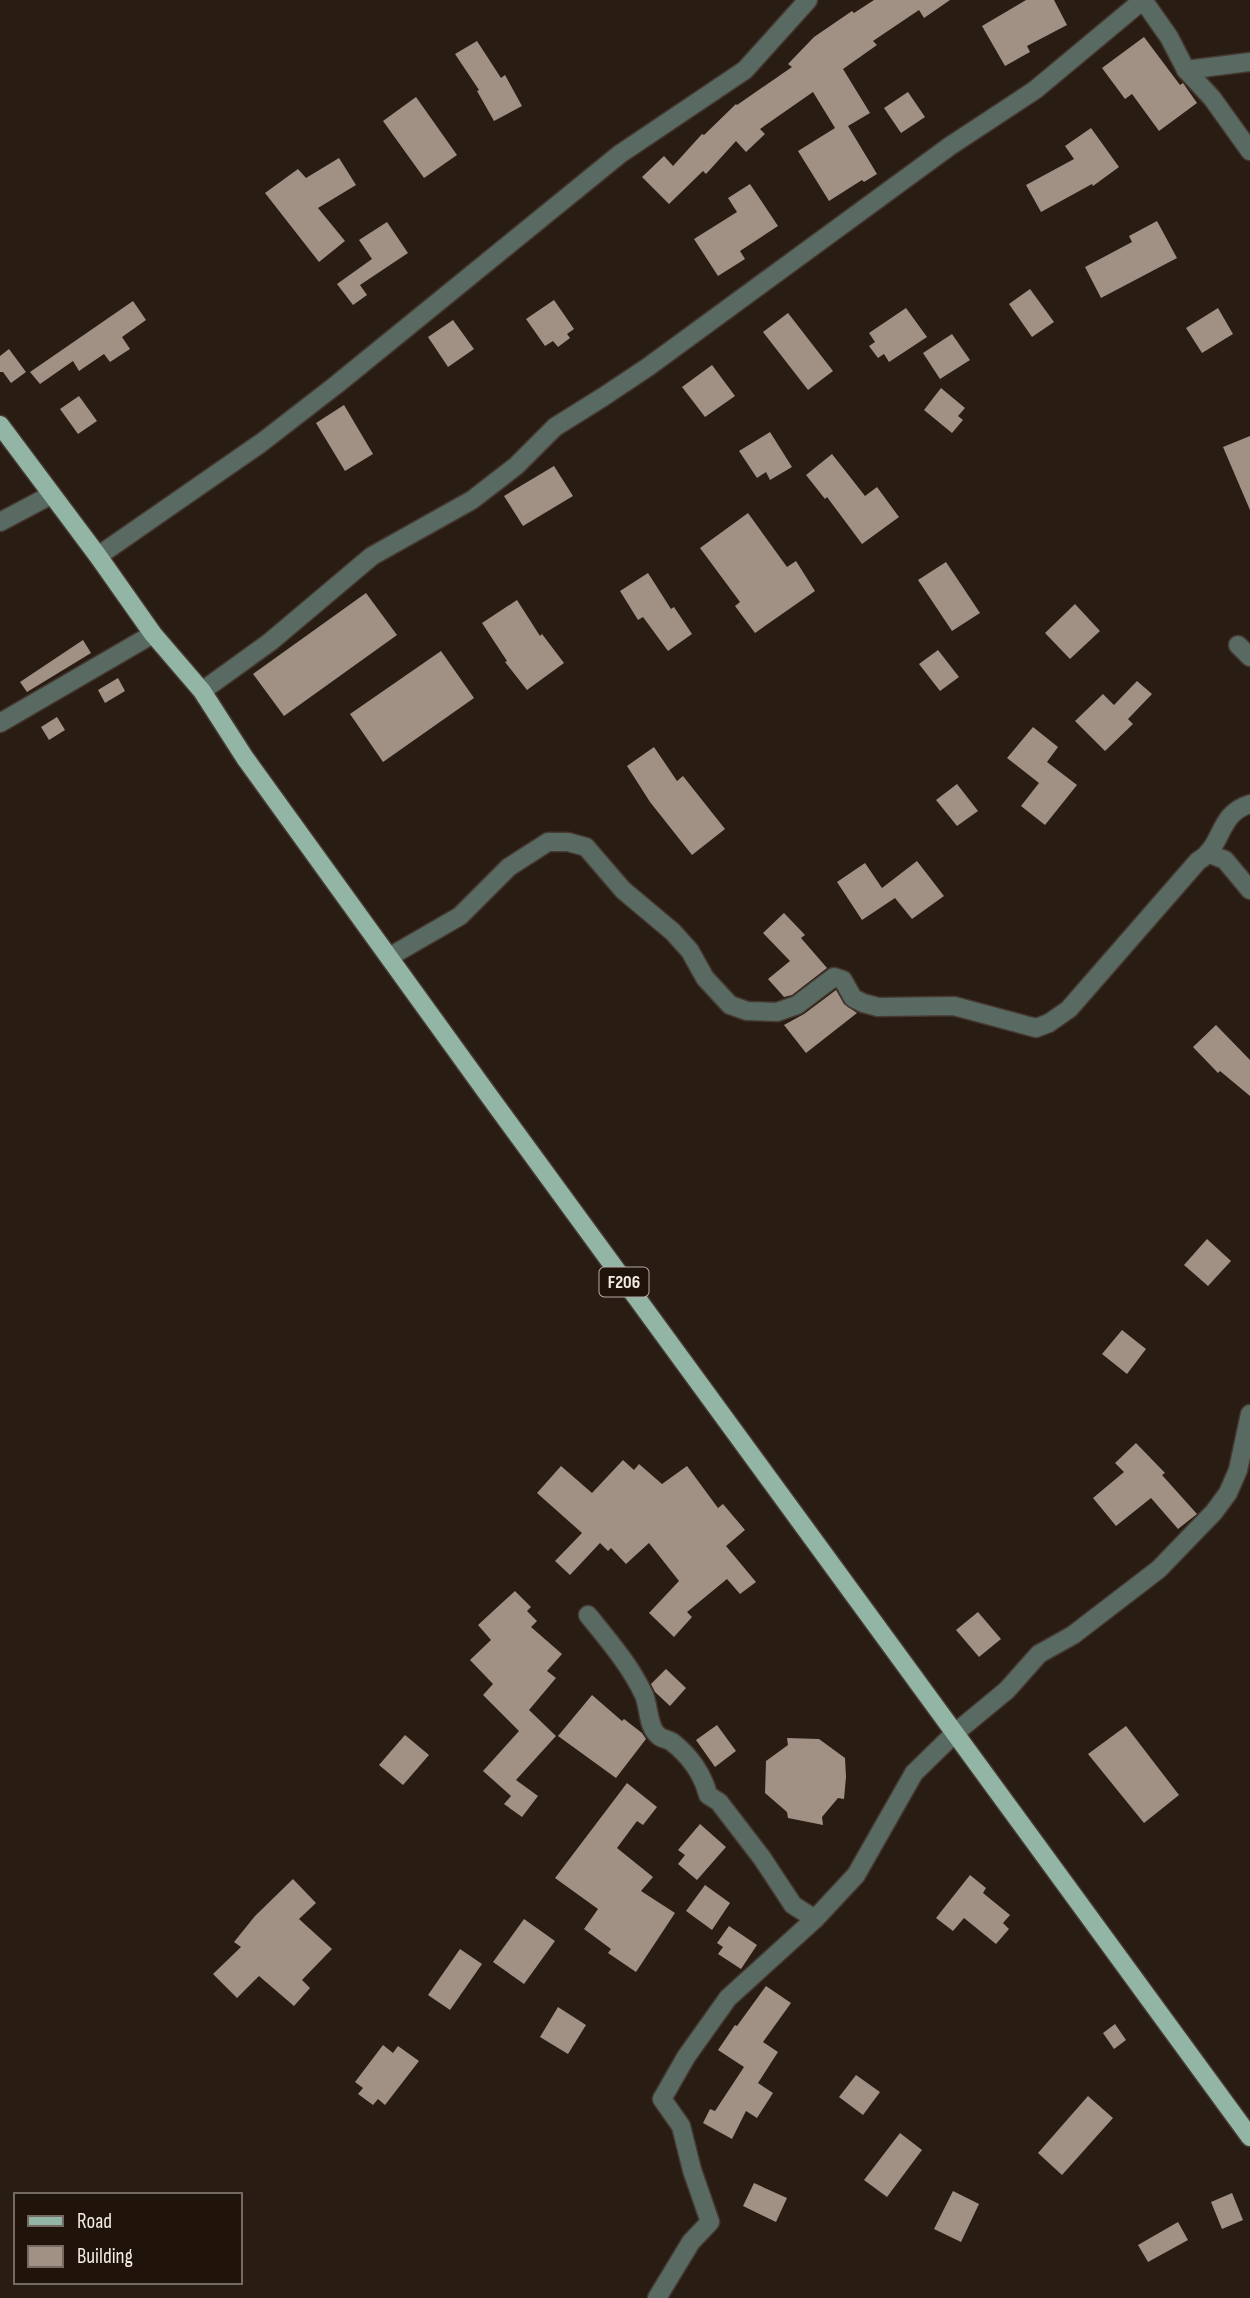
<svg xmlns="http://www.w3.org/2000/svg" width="1250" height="2298" font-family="'Sofia Sans Condensed',sans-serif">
<rect width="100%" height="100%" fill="#291c13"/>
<!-- building -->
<g fill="#a19084">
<path d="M 874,0 L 950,0 L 924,18 L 919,10 L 873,41 L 877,45 L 843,69 L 870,113 L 848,126 L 877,174 L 864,182 L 862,180 L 829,201 L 798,151 L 835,128 L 813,92 L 760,129 L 765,134 L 746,152 L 736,141 L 706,174 L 703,171 L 669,204 L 642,177 L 664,156 L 673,166 L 702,134 L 704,135 L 736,104 L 737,105 L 792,67 L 788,64 L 814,37 L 852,11 L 854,13 Z"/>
<path d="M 1026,0 L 1054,0 L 1067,25 L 1027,46 L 1030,52 L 1005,66 L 982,26 Z"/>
<path d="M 1144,37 L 1180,85 L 1183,83 L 1197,103 L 1159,131 L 1132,94 L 1125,99 L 1102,68 Z"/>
<path d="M 477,41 L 501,78 L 505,75 L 522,106 L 494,121 L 477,91 L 479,90 L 455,54 Z"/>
<path d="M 908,92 L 925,117 L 901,133 L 884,108 Z"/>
<path d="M 416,97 L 457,155 L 424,178 L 383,121 Z"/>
<path d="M 1091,128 L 1119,167 L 1093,186 L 1092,184 L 1041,212 L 1026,185 L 1074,159 L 1065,146 Z"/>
<path d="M 339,158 L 356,185 L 318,208 L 345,241 L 319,262 L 265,193 L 298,169 L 306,178 Z"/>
<path d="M 750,184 L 778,226 L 740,251 L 745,259 L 718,276 L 694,239 L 737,212 L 728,198 Z"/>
<path d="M 1157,221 L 1177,258 L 1101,298 L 1085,267 L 1132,242 L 1129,236 Z"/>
<path d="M 387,222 L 408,253 L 360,285 L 367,295 L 353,305 L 337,284 L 372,259 L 359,240 Z"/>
<path d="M 1030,289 L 1054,322 L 1032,337 L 1009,304 Z"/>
<path d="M 554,300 L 574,329 L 567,334 L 570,338 L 558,347 L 553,341 L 545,346 L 526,319 Z"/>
<path d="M 133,301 L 146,320 L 122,337 L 130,349 L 110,362 L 104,354 L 79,371 L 73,361 L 40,384 L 30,372 Z"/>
<path d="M 906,308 L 927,337 L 889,362 L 884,354 L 878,358 L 869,346 L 875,342 L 869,333 Z"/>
<path d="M 1218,308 L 1233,334 L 1202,353 L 1186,328 Z"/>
<path d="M 788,313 L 833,371 L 808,390 L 763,332 Z"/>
<path d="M 453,320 L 474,349 L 448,367 L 428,337 Z"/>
<path d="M 952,334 L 970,360 L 940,379 L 923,353 Z"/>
<path d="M 9,349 L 26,372 L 11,383 L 3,372 L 0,372 L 0,356 Z"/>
<path d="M 712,365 L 735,396 L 705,417 L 682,387 Z"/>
<path d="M 941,388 L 965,408 L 958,416 L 963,420 L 952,433 L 924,410 Z"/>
<path d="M 79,396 L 97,421 L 78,434 L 60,409 Z"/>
<path d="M 344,405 L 373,454 L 345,471 L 316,423 Z"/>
<path d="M 770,432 L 792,467 L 770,480 L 766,472 L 757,478 L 739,451 Z"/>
<path d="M 1250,436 L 1250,510 L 1223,447 Z"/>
<path d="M 832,454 L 865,496 L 877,487 L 899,517 L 862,544 L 827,497 L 825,499 L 806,475 Z"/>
<path d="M 554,466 L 573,496 L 523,526 L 504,496 Z"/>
<path d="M 748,513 L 787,567 L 796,561 L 815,591 L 755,633 L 735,606 L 740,602 L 700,548 Z"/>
<path d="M 946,562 L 980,613 L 952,631 L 918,580 Z"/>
<path d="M 648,573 L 671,609 L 674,607 L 692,634 L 668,651 L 643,617 L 638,620 L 620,591 Z"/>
<path d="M 366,593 L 397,635 L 284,716 L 253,674 Z"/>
<path d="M 517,600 L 540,636 L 542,634 L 564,663 L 527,690 L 505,662 L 507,661 L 482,623 Z"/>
<path d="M 1075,604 L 1100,631 L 1070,659 L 1045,633 Z"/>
<path d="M 83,640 L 91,653 L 27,692 L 20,682 Z"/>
<path d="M 938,650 L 959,677 L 940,691 L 919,664 Z"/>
<path d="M 441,651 L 474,698 L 383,762 L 350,714 Z"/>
<path d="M 118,678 L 125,691 L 105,703 L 98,690 Z"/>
<path d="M 1137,681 L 1152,694 L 1128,719 L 1133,724 L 1105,751 L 1075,721 L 1103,694 L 1114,705 Z"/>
<path d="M 57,717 L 65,730 L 49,740 L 41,727 Z"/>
<path d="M 1033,727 L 1058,747 L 1047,762 L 1077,785 L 1045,825 L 1021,806 L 1039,783 L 1007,758 Z"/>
<path d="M 654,747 L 677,781 L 683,776 L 725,829 L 692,855 L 650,802 L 627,766 Z"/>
<path d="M 957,784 L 978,811 L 957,826 L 936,800 Z"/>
<path d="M 917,861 L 944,896 L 912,919 L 895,898 L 862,920 L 837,882 L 865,863 L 882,888 Z"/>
<path d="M 784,913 L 805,935 L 801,938 L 827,968 L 792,995 L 784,997 L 768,979 L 790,961 L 763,933 Z"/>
<path d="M 836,990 L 844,1004 L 857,1013 L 806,1053 L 784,1025 L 804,1014 Z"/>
<path d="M 1216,1025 L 1250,1060 L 1250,1096 L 1220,1071 L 1218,1073 L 1193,1047 Z"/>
<path d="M 1207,1239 L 1231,1261 L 1208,1286 L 1184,1265 Z"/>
<path d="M 1122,1330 L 1146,1349 L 1127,1374 L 1102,1354 Z"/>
<path d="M 1136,1443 L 1165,1473 L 1162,1475 L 1197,1514 L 1178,1529 L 1151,1498 L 1116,1526 L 1093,1498 L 1124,1472 L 1115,1463 Z"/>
<path d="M 623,1460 L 634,1470 L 639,1464 L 662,1484 L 687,1466 L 718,1508 L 723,1504 L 745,1530 L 726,1546 L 756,1582 L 740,1594 L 727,1579 L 687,1612 L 692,1617 L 674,1637 L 649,1613 L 679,1581 L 649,1543 L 626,1564 L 611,1548 L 608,1551 L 600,1543 L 570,1575 L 555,1561 L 582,1533 L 537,1493 L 561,1466 L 592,1493 Z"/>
<path d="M 515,1591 L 531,1607 L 527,1611 L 537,1621 L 531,1627 L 562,1654 L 547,1671 L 556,1678 L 529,1710 L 556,1736 L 516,1780 L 538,1796 L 522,1817 L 504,1804 L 511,1796 L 483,1771 L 519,1731 L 483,1695 L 493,1684 L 470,1660 L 491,1640 L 478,1625 Z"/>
<path d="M 978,1612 L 1001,1639 L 979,1657 L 956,1630 Z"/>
<path d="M 666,1669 L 686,1688 L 670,1706 L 655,1692 L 651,1684 Z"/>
<path d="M 592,1695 L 622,1721 L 624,1719 L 642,1733 L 646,1739 L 616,1778 L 558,1736 Z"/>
<path d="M 717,1725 L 736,1751 L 715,1767 L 696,1740 Z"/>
<path d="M 1126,1726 L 1179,1795 L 1144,1823 L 1088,1754 Z"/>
<path d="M 405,1735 L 429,1755 L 403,1785 L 379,1765 Z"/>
<path d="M 787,1738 L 819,1739 L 845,1758 L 846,1777 L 844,1799 L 838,1798 L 822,1817 L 823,1825 L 788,1818 L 787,1812 L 765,1793 L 766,1761 L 788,1745 Z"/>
<path d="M 627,1783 L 657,1807 L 643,1825 L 637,1821 L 617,1848 L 653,1877 L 641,1891 L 675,1913 L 636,1972 L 608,1953 L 611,1949 L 584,1929 L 598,1909 L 555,1878 Z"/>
<path d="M 700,1824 L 726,1847 L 697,1880 L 678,1864 L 685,1855 L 678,1850 Z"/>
<path d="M 970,1875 L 986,1888 L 983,1893 L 1010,1915 L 1003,1923 L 1009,1929 L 996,1944 L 964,1918 L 953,1931 L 936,1918 Z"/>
<path d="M 293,1879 L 316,1903 L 299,1919 L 332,1949 L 302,1980 L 310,1988 L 294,2006 L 259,1976 L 237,1998 L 213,1974 L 241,1947 L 234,1942 L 255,1916 Z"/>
<path d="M 705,1885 L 730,1903 L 712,1930 L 686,1911 Z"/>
<path d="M 524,1919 L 555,1941 L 524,1984 L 493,1962 Z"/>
<path d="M 729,1926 L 757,1945 L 741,1969 L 718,1954 L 723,1947 L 717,1943 Z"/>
<path d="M 460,1949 L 482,1964 L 450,2010 L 428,1995 Z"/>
<path d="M 766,1986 L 791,2003 L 763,2042 L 778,2052 L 758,2083 L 773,2093 L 757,2118 L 746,2111 L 732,2139 L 703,2123 L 710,2109 L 715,2111 L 744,2067 L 718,2050 L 735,2025 L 737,2026 Z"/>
<path d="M 558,2007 L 586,2025 L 568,2054 L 540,2037 Z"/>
<path d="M 1115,2024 L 1126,2040 L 1114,2049 L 1103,2033 Z"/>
<path d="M 383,2045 L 393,2053 L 398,2046 L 419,2061 L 385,2105 L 378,2099 L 373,2105 L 358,2094 L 363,2088 L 355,2082 Z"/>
<path d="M 856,2075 L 880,2092 L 863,2115 L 839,2097 Z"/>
<path d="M 1088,2096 L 1113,2118 L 1062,2175 L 1038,2153 Z"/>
<path d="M 900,2133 L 922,2150 L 887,2197 L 864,2180 Z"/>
<path d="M 754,2183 L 787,2198 L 776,2222 L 743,2206 Z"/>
<path d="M 953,2191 L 979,2204 L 961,2242 L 934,2229 Z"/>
<path d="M 1232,2193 L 1243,2220 L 1222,2229 L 1211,2202 Z"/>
<path d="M 1178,2222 L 1188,2240 L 1148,2262 L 1138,2245 Z"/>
</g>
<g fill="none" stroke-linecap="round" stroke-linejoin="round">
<!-- minor casing -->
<g stroke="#463931" stroke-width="21">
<g id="minor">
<path d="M 1186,70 L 1212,98 L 1250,151"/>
<path d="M 0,522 L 51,495"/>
<path d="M 98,556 L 261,443 L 336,385 L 620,154 L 745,70 L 808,0"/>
<path d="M 1238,645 L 1250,657"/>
<path d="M 202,691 L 270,642 L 372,556 L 472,500 L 516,466 L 555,427 L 603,397 L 648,367 L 950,146 L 1035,90 L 1143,0 L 1169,37 L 1186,70 L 1250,62"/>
<path d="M 0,723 L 153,634"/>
<path d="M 1210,854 L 1225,860 L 1250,890"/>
<path d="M 389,957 L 460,916 L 509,867 L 548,842 L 568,842 L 586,847 L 623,890 L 673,932 L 690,951 L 705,978 L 730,1005 L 747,1011 L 777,1012 L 797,1005 L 834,977 L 843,980 L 853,998 L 863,1003 L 878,1007 L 954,1006 L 1036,1028 L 1049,1023 L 1069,1009 L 1198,861 C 1224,846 1217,814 1250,804"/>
<path d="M 588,1615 C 609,1641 630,1665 644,1695 C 649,1706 648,1728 658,1735 C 661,1739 668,1739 672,1742 C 689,1755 703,1774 708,1795 L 719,1802 L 762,1858 L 793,1905 L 815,1919"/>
<path d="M 657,2298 L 691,2242 L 710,2222 L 692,2170 L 681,2126 L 662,2099 L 686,2057 L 728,1998 L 815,1919 L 856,1875 L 914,1773 L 955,1733 L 1007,1690 L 1039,1654 L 1073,1635 L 1159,1569 L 1214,1512 L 1228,1493 L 1238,1470 L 1250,1414"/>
</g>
</g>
<!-- major casing -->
<g stroke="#463931" stroke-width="21">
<path id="major" d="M 0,425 L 98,556 L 153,634 L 202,691 L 245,758 L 487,1093 L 1250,2137"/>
</g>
<!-- minor -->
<use href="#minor" stroke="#596a62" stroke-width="18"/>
<!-- major -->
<use href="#major" stroke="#92b5a5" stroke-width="18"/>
</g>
<g text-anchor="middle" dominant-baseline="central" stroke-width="7" stroke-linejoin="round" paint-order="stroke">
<!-- shield labels -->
<rect fill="#20130a" stroke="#b5aba4" stroke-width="2" x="599.5" y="1267.5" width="49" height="29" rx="5"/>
<g font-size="18" font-weight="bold" fill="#f5ece6">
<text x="624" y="1282">F206</text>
</g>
</g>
<!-- legend -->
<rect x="14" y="2193" width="228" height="91" fill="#20130a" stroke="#756a62" stroke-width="2"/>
<rect x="28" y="2216" width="35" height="10" fill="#92b5a5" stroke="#756a62" stroke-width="2"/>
<text x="77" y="2228" font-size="21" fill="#f5ece6">Road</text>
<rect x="28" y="2246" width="35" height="21" fill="#a19084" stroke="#756a62" stroke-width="2"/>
<text x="77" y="2263" font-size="21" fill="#f5ece6">Building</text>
</svg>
